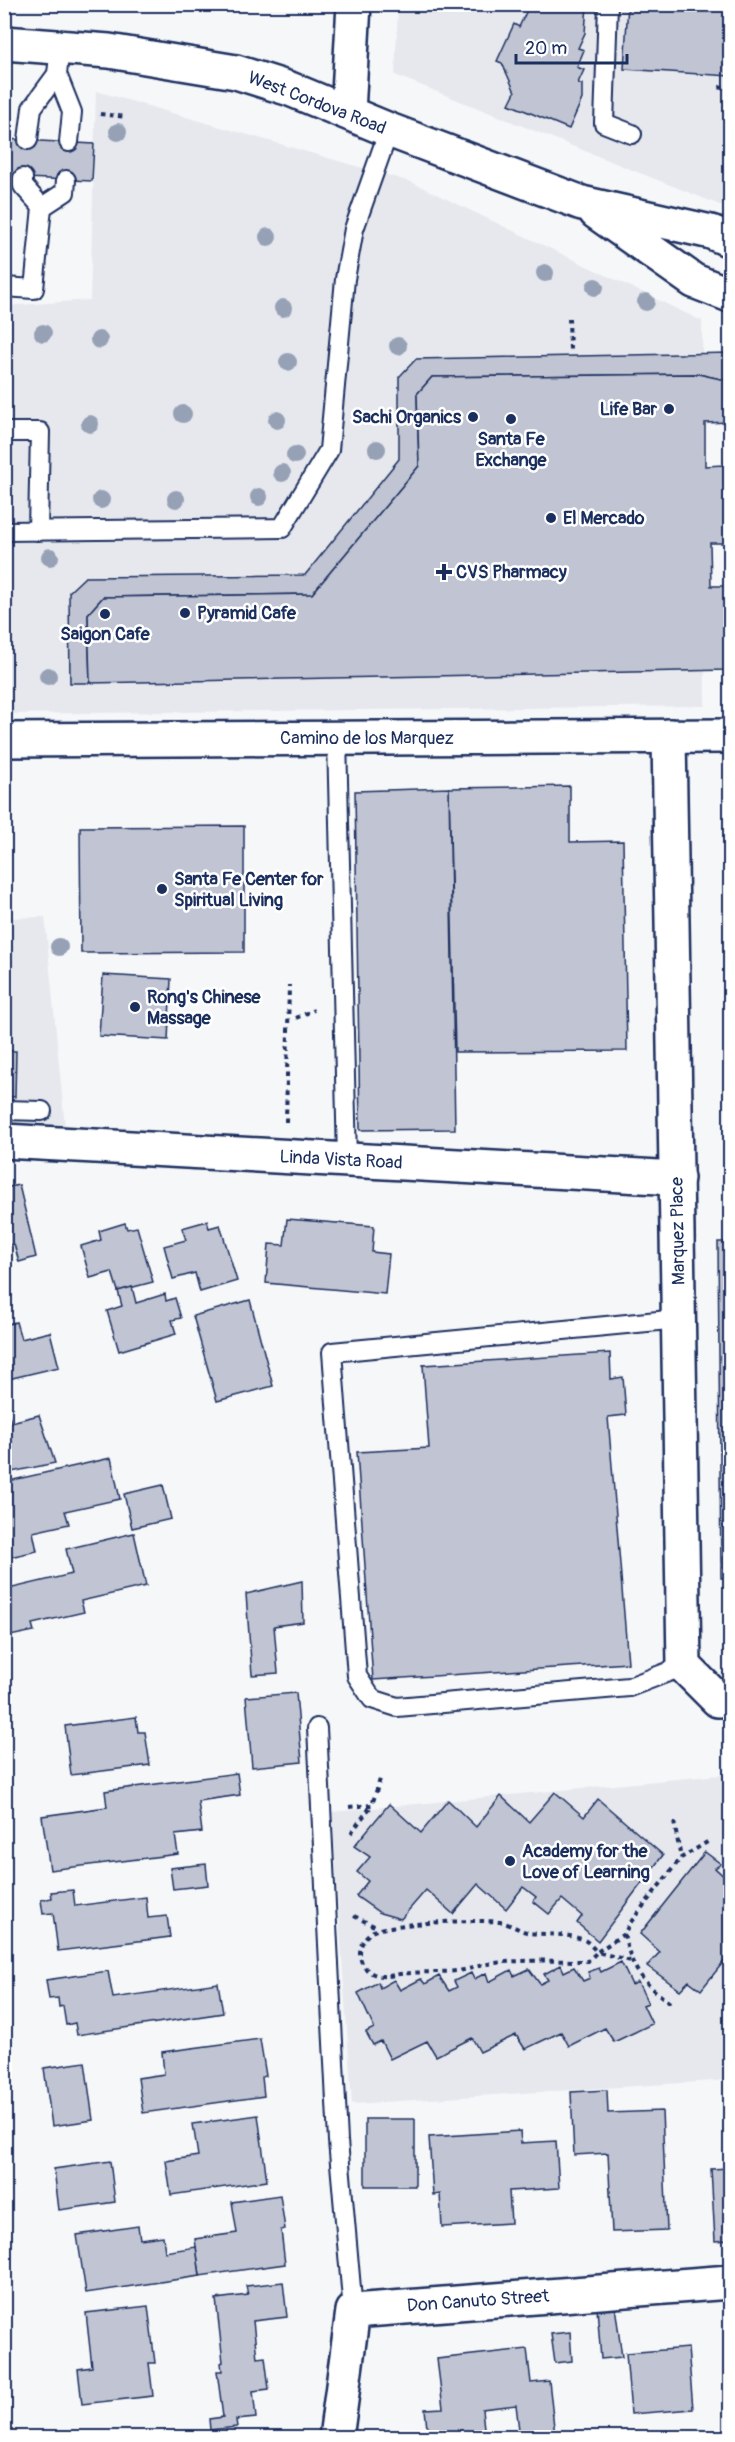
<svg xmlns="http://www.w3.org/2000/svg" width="735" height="2442" font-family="Pangolin,sans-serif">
<rect width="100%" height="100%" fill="#f6f7f9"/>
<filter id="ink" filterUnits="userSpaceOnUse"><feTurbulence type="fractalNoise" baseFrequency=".0167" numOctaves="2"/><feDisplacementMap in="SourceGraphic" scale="12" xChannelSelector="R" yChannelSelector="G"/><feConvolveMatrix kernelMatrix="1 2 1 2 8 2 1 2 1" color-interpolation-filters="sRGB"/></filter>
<g filter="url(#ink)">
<!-- built -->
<g fill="#e6e8ee">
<path d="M 398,5 L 730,5 L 730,209 L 395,75 Z"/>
<path d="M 96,91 L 411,182 L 702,321 L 705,706 L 5,714 L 5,306 L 90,300 Z"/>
<path d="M 45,917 L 65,1127 L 5,1122 L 4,918 Z"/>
<path d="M 730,1774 L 730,2080 L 352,2104 L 332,1812 Z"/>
</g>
<!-- building -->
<g fill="#c0c4d3" stroke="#1b2f5e" stroke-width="1.5">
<path d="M 530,4 L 587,4 L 585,33 L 578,48 L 584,50 L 577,67 L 584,70 L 578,83 L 582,84 L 582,99 L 569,129 L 509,104 L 515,92 L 502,63 L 497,61 L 514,24 L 519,27 Z"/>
<path d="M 628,4 L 730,4 L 730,76 L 624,69 Z"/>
<path d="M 4,139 L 94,144 L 92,181 L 4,177 Z"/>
<path d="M 730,353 L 730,381 L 698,374 L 432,377 L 417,394 L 419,466 L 312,594 L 103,597 L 88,614 L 90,683 L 70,683 L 69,592 L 85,577 L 305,575 L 399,459 L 399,377 L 416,359 Z"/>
<path d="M 698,374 L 730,381 L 730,422 L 705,423 L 705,466 L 724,465 L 727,543 L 710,543 L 711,586 L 727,586 L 728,670 L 90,683 L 88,614 L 103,597 L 312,594 L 419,466 L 417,394 L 432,377 Z"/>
<path d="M 730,446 L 730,486 L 724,484 L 724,465 Z"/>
<path d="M 570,786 L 570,842 L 623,841 L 627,1051 L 455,1052 L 449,788 Z"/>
<path d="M 449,788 L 455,1129 L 360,1130 L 355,791 Z"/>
<path d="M 244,826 L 244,952 L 81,953 L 80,827 Z"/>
<rect x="4" y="923" width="5" height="51"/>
<path d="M 103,975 L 171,979 L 168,1040 L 99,1036 Z"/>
<path d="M 4,1051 L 16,1051 L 15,1097 L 4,1096 Z"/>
<path d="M 19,1185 L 36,1257 L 19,1262 L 14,1244 L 4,1246 L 4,1188 Z"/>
<path d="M 287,1219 L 374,1226 L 372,1252 L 389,1254 L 385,1294 L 266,1283 L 269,1244 L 284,1245 Z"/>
<path d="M 207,1221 L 209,1228 L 220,1225 L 237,1281 L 200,1292 L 195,1273 L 173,1279 L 164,1246 L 186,1240 L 182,1228 Z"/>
<path d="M 125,1223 L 127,1229 L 137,1227 L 153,1282 L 118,1291 L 112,1272 L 90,1278 L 81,1246 L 101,1240 L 99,1231 Z"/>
<path d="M 718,1242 L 730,1242 L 730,1578 L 721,1578 Z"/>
<path d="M 132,1287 L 136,1303 L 165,1294 L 166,1301 L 175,1298 L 181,1318 L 172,1320 L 176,1334 L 119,1351 L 107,1311 L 122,1306 L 118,1291 Z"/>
<path d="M 250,1300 L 273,1386 L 217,1401 L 193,1316 Z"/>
<path d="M 16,1322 L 21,1339 L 50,1332 L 59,1367 L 4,1380 L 4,1325 Z"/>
<path d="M 610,1353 L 611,1379 L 623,1377 L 626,1415 L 608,1417 L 628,1663 L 373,1680 L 357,1452 L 429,1448 L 423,1365 Z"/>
<path d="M 4,1401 L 11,1422 L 39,1415 L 55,1463 L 7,1473 L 4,1465 Z"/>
<path d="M 111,1458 L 120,1499 L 65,1511 L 69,1524 L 33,1532 L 37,1551 L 10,1557 L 4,1534 L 4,1482 Z"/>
<path d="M 163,1485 L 171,1519 L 132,1528 L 124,1494 Z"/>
<path d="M 134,1533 L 146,1586 L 81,1601 L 84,1612 L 32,1624 L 34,1631 L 5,1637 L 7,1649 L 4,1649 L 4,1590 L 72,1574 L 66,1549 Z"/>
<path d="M 302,1581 L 303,1622 L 274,1626 L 278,1673 L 252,1675 L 246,1594 Z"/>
<path d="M 296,1693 L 302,1762 L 252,1767 L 246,1697 Z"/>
<path d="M 136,1717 L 138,1732 L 145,1732 L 150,1765 L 71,1775 L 65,1726 Z"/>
<path d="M 237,1773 L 240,1795 L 198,1801 L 202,1832 L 175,1835 L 178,1854 L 50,1870 L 42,1816 L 107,1807 L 105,1791 Z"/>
<path d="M 555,1792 L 584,1817 L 598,1799 L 663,1855 L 598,1941 L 577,1923 L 582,1916 L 562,1899 L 549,1914 L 533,1901 L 536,1897 L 523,1887 L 506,1909 L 478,1884 L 453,1914 L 426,1890 L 401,1919 L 380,1913 L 356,1896 L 368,1881 L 357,1872 L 370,1857 L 354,1846 L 389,1804 L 421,1833 L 448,1800 L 476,1827 L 501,1796 L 529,1822 Z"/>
<path d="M 705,1852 L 721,1864 L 715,1868 L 730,1882 L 730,1964 L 725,1960 L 701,1990 L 689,1981 L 680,1990 L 647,1966 L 660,1952 L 640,1934 Z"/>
<path d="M 206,1864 L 208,1885 L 173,1889 L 170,1868 Z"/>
<path d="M 73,1890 L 75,1906 L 146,1897 L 148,1918 L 167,1916 L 170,1937 L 58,1951 L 53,1913 L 43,1914 L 41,1900 L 52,1898 L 51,1892 Z"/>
<path d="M 621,1962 L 632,1985 L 638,1982 L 648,2003 L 643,2005 L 652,2024 L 614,2042 L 605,2028 L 569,2046 L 561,2032 L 525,2049 L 516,2035 L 480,2052 L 472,2038 L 436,2056 L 427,2041 L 390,2059 L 381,2041 L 373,2045 L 366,2032 L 374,2028 L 358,1993 L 378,1982 L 380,1988 L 394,1980 L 400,1990 L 421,1979 L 425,1984 L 439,1976 L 449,1991 L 457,1987 L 454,1981 L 471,1973 L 474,1979 L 486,1973 L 489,1982 L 511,1970 L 514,1976 L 529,1969 L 540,1984 L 548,1980 L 544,1974 L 561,1965 L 564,1972 L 574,1967 L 583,1981 L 590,1978 L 588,1972 L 599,1968 L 601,1972 Z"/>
<path d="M 108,1971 L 113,1998 L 218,1983 L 223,2013 L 77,2035 L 75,2023 L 66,2025 L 63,2006 L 59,2007 L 58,1998 L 49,1999 L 46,1980 Z"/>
<path d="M 260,2039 L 266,2076 L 262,2077 L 264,2096 L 143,2113 L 138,2078 L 164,2074 L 162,2052 Z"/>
<path d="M 85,2062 L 93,2120 L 52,2126 L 44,2068 Z"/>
<path d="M 607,2090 L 608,2113 L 662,2111 L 667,2230 L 612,2232 L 608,2153 L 574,2155 L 571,2092 Z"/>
<path d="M 258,2115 L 267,2181 L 171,2195 L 166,2161 L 198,2156 L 193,2124 Z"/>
<rect x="365" y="2119" width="50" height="67"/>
<path d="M 520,2131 L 521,2143 L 556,2141 L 559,2188 L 509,2191 L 511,2223 L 442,2227 L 440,2194 L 433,2195 L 429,2137 Z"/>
<path d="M 110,2161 L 115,2202 L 59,2210 L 54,2169 Z"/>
<path d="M 730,2168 L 730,2240 L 715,2241 L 711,2169 Z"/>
<path d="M 280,2195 L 285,2229 L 281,2230 L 285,2264 L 200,2276 L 195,2239 L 237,2233 L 232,2202 Z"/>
<path d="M 138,2226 L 140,2239 L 163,2236 L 165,2252 L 196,2247 L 200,2276 L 86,2293 L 77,2235 Z"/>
<path d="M 283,2282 L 287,2317 L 253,2321 L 257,2358 L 265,2357 L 269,2389 L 253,2391 L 256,2418 L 236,2420 L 237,2427 L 210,2430 L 209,2419 L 223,2417 L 217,2371 L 222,2371 L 221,2363 L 223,2362 L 216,2299 L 248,2295 L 246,2286 Z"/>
<path d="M 148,2306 L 155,2363 L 149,2363 L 153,2396 L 82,2404 L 78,2369 L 92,2367 L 86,2313 Z"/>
<path d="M 615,2306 L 622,2357 L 601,2359 L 597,2308 Z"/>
<path d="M 570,2332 L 572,2361 L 555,2363 L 551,2334 Z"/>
<path d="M 688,2348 L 693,2409 L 631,2414 L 626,2353 Z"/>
<path d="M 527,2349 L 531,2383 L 549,2381 L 555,2436 L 520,2438 L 516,2405 L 482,2409 L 485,2438 L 428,2438 L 425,2409 L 443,2408 L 437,2359 Z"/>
<path d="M 180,2434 L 180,2438 L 144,2438 Z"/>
</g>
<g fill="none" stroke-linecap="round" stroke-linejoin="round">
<!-- lane casing -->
<g stroke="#1b2f5e" stroke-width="22">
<g id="lane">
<path d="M 608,4 L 604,123 L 632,134"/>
<path d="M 60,47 L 57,74 L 72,112 L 69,142"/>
<path d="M 28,140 L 32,108 L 57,74"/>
<path d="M 23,178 L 23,186 L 42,207"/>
<path d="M 42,207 L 65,192 L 66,180"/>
<path d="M 4,287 L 34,289 L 42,207"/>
<path d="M 4,432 L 40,432 L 38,531"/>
<path d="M 4,531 L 282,528 L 329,450 L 345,279 L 354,229 L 389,130"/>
<path d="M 337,738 L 347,1160"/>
<path d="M 4,1110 L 42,1111"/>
<path d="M 679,1319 L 332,1352 L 357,1676 L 372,1699 L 397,1707 L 629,1687 L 684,1666"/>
<path d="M 317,1728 L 338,2141 L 353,2311"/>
</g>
</g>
<!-- street casing -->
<g stroke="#1b2f5e" stroke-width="38">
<g id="street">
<path d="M 348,112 L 354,4"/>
<path d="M 669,736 L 684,1666 L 718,1700 L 730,1699"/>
<path d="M 4,740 L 730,736"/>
<path d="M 4,1141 L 677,1178"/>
<path d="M 336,2438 L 353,2311 L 730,2282"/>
</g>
</g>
<!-- secondary casing -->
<g stroke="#1b2f5e" stroke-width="38">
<g id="secondary">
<path d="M 4,43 L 109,51 L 236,72 L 290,89 L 389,130 L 582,203 L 711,232 L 730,240"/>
<path d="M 596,212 L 694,281 L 730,295"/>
</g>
</g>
<!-- path -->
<g stroke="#1b2f5e" stroke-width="4" stroke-dasharray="4.5 4.5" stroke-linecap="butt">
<path d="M 721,85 L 722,94"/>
<path d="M 100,114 L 126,117"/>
<path d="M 569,318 L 570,350"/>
<path d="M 296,1018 L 314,1010"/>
<path d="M 286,1122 L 289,985"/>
<path d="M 349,1807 L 372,1805 L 381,1776"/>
<path d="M 674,1822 L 681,1858"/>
<path d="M 351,1833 L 372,1805"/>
<path d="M 354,1916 L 378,1928"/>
<path d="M 624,1934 L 597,1952 C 593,1948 589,1942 584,1940 C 567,1933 548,1935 530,1933 C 520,1931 511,1924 500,1922 C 482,1919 382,1923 370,1933 C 350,1949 361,1983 394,1975 C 415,1971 436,1973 457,1971 C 468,1970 477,1966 488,1964 C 520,1959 555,1961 588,1961 L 597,1952 L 631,1961"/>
<path d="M 670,2003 C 640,1980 633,1971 624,1934 L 630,1923 L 681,1858 L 709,1841"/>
</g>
<!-- lane -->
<use href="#lane" stroke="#fff" stroke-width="18"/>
<!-- street -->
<use href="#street" stroke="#fff" stroke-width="33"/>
<!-- secondary -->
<use href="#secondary" stroke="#fff" stroke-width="33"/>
</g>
<!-- trees -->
<g fill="#97a1b6">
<circle cx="118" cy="132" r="9"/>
<circle cx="268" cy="237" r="9"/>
<circle cx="545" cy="273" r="9"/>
<circle cx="595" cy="287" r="9"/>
<circle cx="646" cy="302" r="9"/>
<circle cx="283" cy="308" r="9"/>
<circle cx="43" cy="333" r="9"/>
<circle cx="99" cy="340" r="9"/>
<circle cx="398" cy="346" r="9"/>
<circle cx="288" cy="362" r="9"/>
<circle cx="183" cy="414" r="9"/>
<circle cx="277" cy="420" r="9"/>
<circle cx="90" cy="424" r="9"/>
<circle cx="377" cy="449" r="9"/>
<circle cx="295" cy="455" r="9"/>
<circle cx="282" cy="473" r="9"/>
<circle cx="259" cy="497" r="9"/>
<circle cx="176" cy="499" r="9"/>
<circle cx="101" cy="500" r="9"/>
<circle cx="50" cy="557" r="9"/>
<circle cx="48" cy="676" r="9"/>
<circle cx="59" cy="947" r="9"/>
</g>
</g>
<!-- markers -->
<g fill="#1b2f5e" stroke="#fff" stroke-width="2">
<circle cx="669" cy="409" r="6"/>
<circle cx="473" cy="417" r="6"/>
<circle cx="511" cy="419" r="6"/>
<circle cx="551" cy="518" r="6"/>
<path d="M441 563h6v6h6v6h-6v6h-6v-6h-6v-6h6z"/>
<circle cx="185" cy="613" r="6"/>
<circle cx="105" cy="614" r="6"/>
<circle cx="162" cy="889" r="6"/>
<circle cx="135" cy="1007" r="6"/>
<circle cx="510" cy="1861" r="6"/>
</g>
<g text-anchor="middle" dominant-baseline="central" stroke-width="5" stroke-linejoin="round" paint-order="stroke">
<!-- street labels -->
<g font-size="18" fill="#1b2f5e" stroke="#fff">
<text transform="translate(317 103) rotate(21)">West Cordova Road</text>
<text x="367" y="738">Camino de los Marquez</text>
<text transform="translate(341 1160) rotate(3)">Linda Vista Road</text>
<text transform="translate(678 1231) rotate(-91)">Marquez Place</text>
<text transform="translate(478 2301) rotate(-4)">Don Canuto Street</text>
</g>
<!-- poi labels -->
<g font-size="18" font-weight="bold" fill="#1b2f5e" stroke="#fff" text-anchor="start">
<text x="657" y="409" text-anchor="end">Life Bar</text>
<text x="461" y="417" text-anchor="end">Sachi Organics</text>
<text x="511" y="439" text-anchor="middle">Santa Fe<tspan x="511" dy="21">Exchange</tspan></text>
<text x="563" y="518">El Mercado</text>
<text x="456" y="572">CVS Pharmacy</text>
<text x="197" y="613">Pyramid Cafe</text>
<text x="105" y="634" text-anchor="middle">Saigon Cafe</text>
<text x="174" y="879">Santa Fe Center for<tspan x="174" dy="21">Spiritual Living</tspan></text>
<text x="147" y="997">Rong's Chinese<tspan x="147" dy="21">Massage</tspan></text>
<text x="522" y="1851">Academy for the<tspan x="522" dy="21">Love of Learning</tspan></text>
</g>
</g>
<!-- margin -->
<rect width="735" height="2442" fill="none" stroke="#fff" stroke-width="24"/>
<rect x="12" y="12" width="711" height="2418" fill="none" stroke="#1b2f5e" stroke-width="2" filter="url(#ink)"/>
<!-- scale -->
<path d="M516 54v9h111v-9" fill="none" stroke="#1b2f5e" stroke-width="3"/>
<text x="525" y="54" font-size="18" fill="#1b2f5e" stroke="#ffffff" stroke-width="4.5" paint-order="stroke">20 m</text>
</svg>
